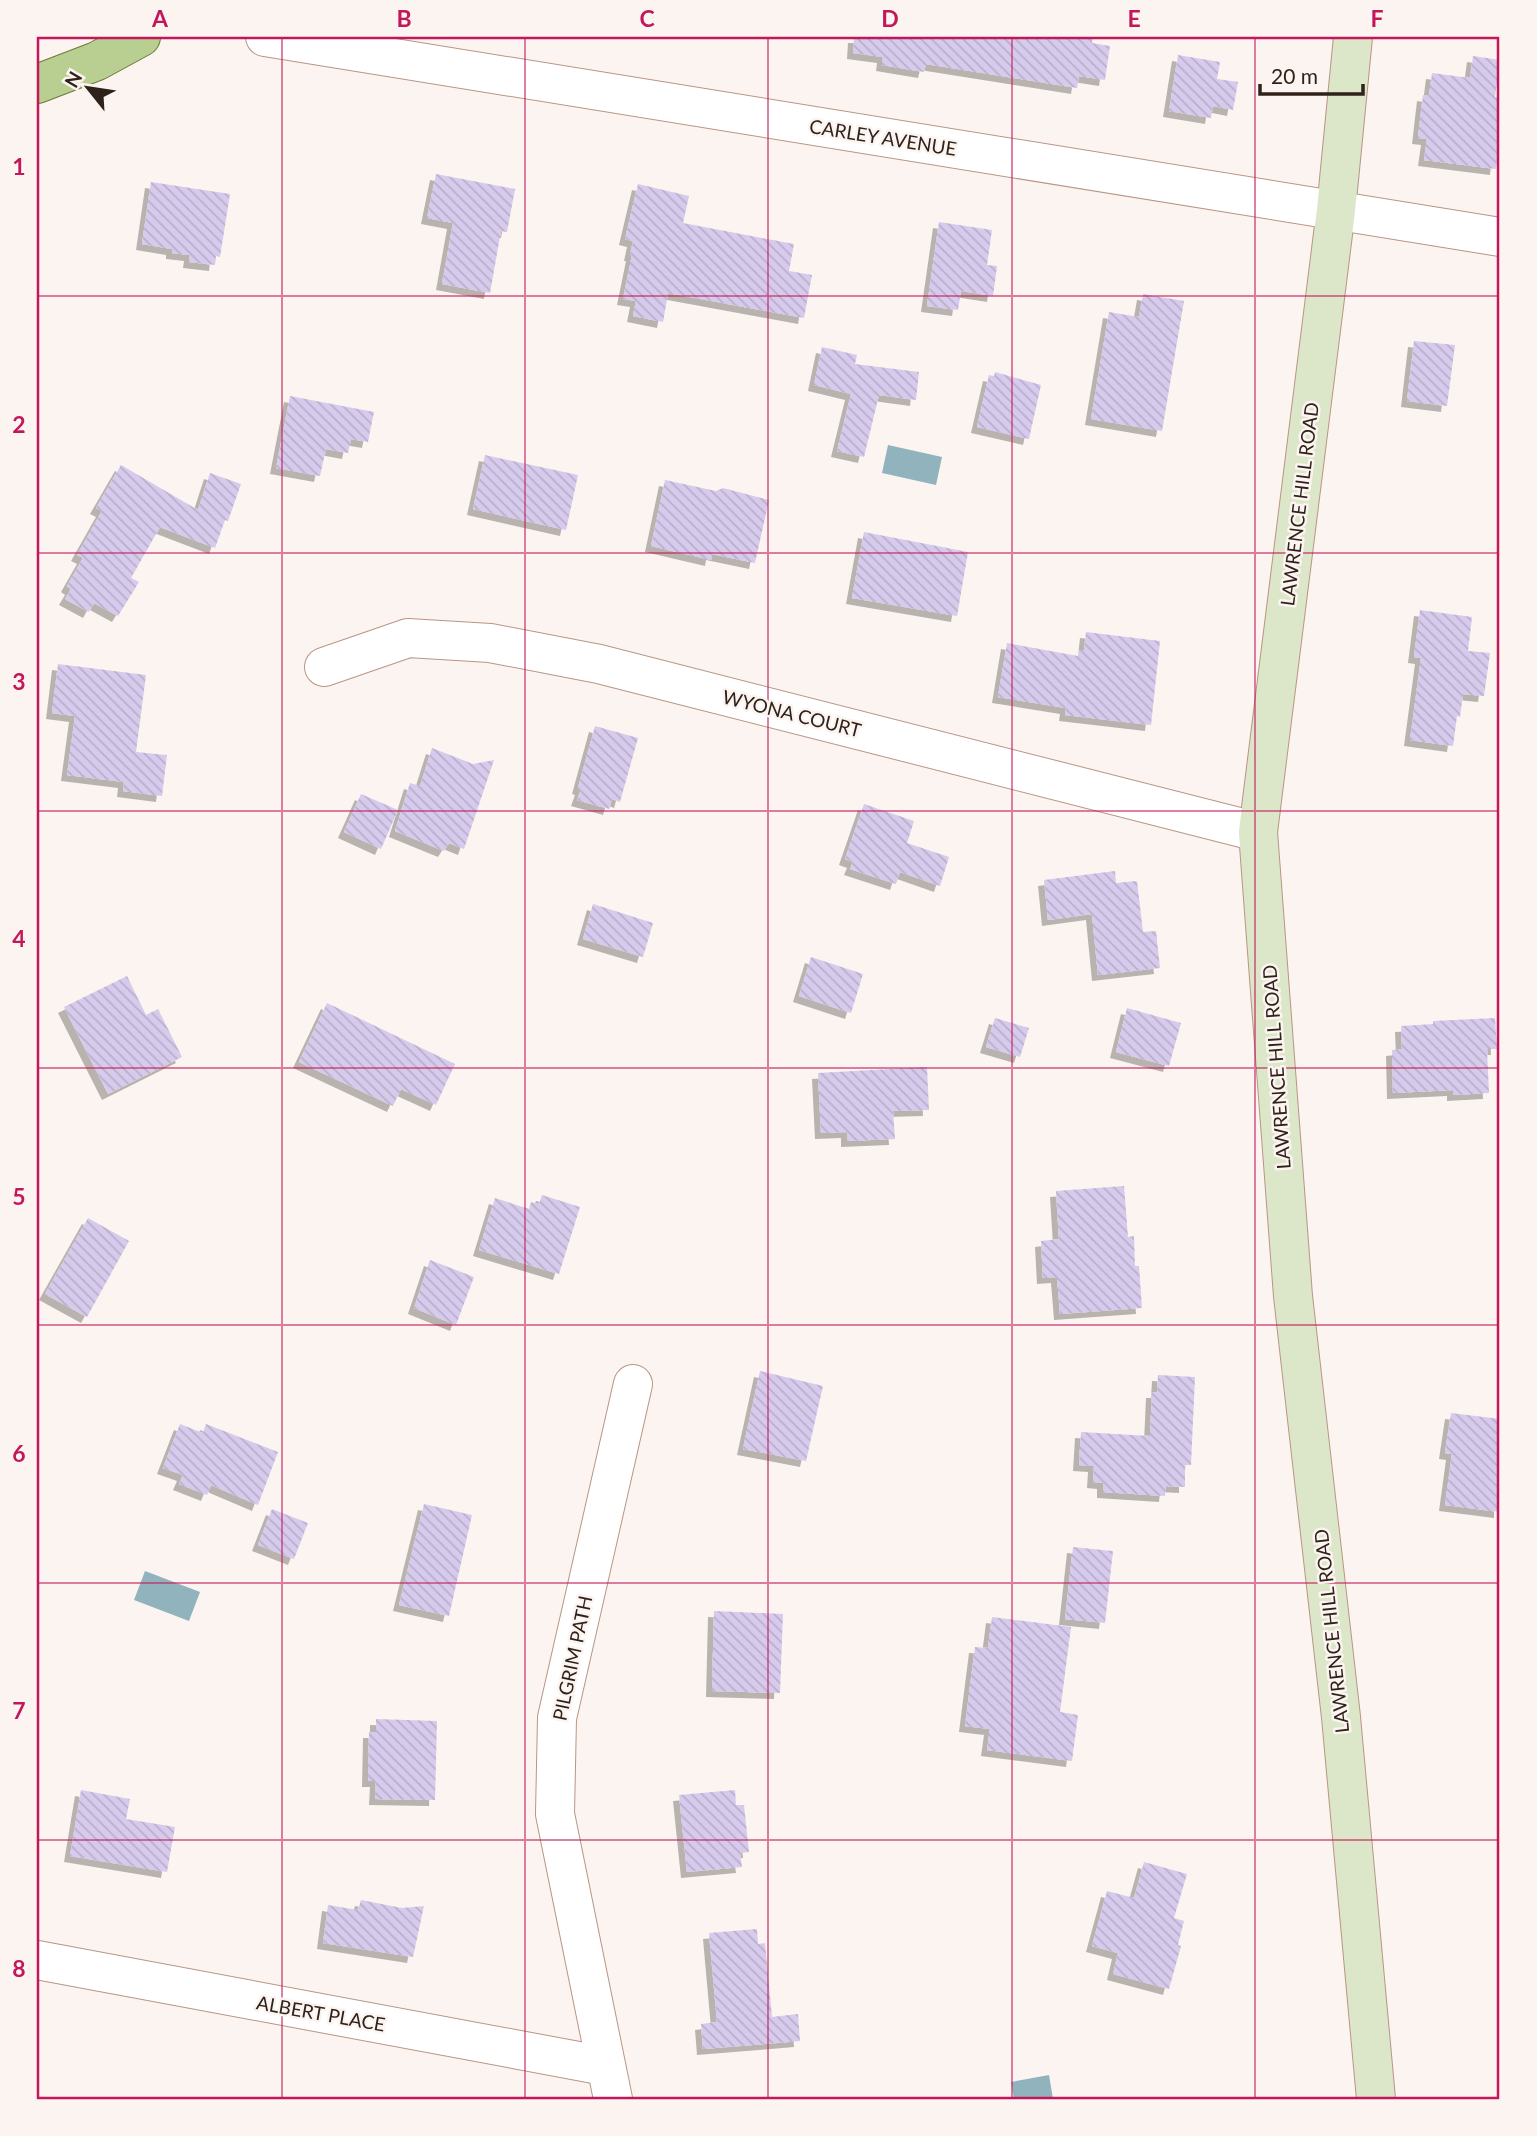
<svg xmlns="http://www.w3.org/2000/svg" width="1537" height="2136" font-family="Lato,sans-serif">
<defs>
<pattern id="building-back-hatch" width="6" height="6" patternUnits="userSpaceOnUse" patternTransform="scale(1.75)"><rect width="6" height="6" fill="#d7cbed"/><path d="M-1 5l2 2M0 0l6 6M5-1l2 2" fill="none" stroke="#b9aecb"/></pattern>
<filter id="shadow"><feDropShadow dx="-6" dy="6" stdDeviation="0" flood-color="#0004"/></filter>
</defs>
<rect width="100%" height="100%" fill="#fcf4f0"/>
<!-- water -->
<g fill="#90b3be">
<path d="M 888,445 L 942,457 L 936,485 L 882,473 Z"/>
<path d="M 145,1571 L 200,1592 L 189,1621 L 134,1600 Z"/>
<path d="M 1049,2075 L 1053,2099 L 1014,2099 L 1011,2082 Z"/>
</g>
<!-- building -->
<g fill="url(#building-back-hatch)" filter="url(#shadow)">
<path d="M 854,37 L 1093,37 L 1092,43 L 1110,46 L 1105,80 L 1079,76 L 1077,88 L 926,64 L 924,72 L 882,65 L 883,57 L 853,53 Z"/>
<path d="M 1178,55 L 1220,62 L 1217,79 L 1238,82 L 1233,110 L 1213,106 L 1211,118 L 1169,111 Z"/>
<path d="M 1473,56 L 1500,60 L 1495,97 L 1500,98 L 1500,132 L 1496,169 L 1424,160 L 1427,139 L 1418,138 L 1423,95 L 1429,96 L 1432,73 L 1470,78 Z"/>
<path d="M 436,174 L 515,189 L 507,232 L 501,231 L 490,293 L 442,284 L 453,223 L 427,218 Z"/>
<path d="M 151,182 L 230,194 L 220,257 L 216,256 L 215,265 L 189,262 L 190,255 L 172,253 L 172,249 L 142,244 Z"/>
<path d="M 638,184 L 689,196 L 683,223 L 794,244 L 789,271 L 812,275 L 804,318 L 668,293 L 663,322 L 633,316 L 636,301 L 623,299 L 632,255 L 630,255 L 633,241 L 625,239 Z"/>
<path d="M 939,222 L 992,230 L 987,265 L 997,266 L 993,296 L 961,291 L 958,310 L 927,306 Z"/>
<path d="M 1143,294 L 1184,301 L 1162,431 L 1091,419 L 1109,312 L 1139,317 Z"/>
<path d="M 1414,341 L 1455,345 L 1447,406 L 1407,401 Z"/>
<path d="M 822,347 L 857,355 L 855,364 L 919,372 L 916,400 L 879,395 L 864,457 L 837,451 L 851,394 L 814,385 Z"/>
<path d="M 995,372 L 1041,385 L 1029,439 L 977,427 L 989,375 L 994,376 Z"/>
<path d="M 290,396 L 374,412 L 368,442 L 351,439 L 348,453 L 326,449 L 320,476 L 276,468 Z"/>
<path d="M 485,455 L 578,475 L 566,530 L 473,509 Z"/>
<path d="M 121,465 L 198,510 L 210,473 L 241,484 L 228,521 L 225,520 L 215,548 L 160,527 L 131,578 L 139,582 L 118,616 L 94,603 L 89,612 L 65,599 L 71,589 L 67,586 L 83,558 L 77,555 L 102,511 L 96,508 Z"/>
<path d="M 665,480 L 716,491 L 723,488 L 769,500 L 755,563 L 712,554 L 711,560 L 651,546 Z"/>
<path d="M 864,532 L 968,552 L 957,616 L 852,598 Z"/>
<path d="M 1420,610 L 1472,617 L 1468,651 L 1490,653 L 1484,696 L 1463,694 L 1460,717 L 1457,716 L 1453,746 L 1410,740 L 1421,658 L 1414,657 Z"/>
<path d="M 1086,632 L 1160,641 L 1151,725 L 1065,715 L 1066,708 L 998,697 L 1007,643 L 1078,656 L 1079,650 L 1084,650 Z"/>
<path d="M 58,664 L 146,675 L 136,752 L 167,755 L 162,796 L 123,791 L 124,782 L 67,775 L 75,716 L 52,713 Z"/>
<path d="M 595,726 L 638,738 L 620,802 L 612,799 L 609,809 L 577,800 L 581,789 L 578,788 Z"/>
<path d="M 432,748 L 473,764 L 494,760 L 464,849 L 449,843 L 444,851 L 395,831 L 410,783 L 420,786 Z"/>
<path d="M 361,794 L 398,810 L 381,849 L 344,832 Z"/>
<path d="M 864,804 L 914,821 L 907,843 L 949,857 L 940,886 L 900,872 L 896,884 L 850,869 L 853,862 L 845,859 Z"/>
<path d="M 1115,871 L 1116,883 L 1137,881 L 1143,932 L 1156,931 L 1160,968 L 1098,975 L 1092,914 L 1048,920 L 1044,880 Z"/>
<path d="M 593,904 L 653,923 L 643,957 L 583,939 Z"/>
<path d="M 811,957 L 863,974 L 851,1013 L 799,996 Z"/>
<path d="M 127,976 L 146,1015 L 158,1009 L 182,1057 L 108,1094 L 64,1007 Z"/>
<path d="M 327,1003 L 455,1064 L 436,1105 L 401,1089 L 393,1106 L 299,1062 Z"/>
<path d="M 1127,1008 L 1181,1023 L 1169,1066 L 1116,1052 Z"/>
<path d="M 995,1018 L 1029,1028 L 1020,1057 L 986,1047 Z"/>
<path d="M 1495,1018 L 1497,1049 L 1487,1049 L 1489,1093 L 1453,1095 L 1453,1090 L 1393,1093 L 1392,1050 L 1402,1049 L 1401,1026 L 1433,1024 L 1433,1021 Z"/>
<path d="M 927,1067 L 929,1110 L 893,1111 L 895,1139 L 847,1141 L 847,1132 L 821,1133 L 818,1073 Z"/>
<path d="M 1124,1186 L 1128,1237 L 1134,1236 L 1135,1266 L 1139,1266 L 1142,1308 L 1060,1314 L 1057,1277 L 1043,1278 L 1041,1241 L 1059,1239 L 1056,1191 Z"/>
<path d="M 542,1195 L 580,1207 L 559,1274 L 479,1250 L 495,1198 L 529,1209 L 531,1202 L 539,1204 Z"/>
<path d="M 88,1218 L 129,1241 L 87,1317 L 45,1294 Z"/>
<path d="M 430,1260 L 474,1277 L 456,1325 L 414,1308 Z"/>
<path d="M 760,1371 L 823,1386 L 806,1461 L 743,1449 Z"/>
<path d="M 1158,1375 L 1195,1377 L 1191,1465 L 1185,1465 L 1185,1487 L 1166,1486 L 1165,1496 L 1103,1492 L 1103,1483 L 1093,1482 L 1094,1466 L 1079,1465 L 1081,1432 L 1150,1436 L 1152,1392 L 1157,1392 Z"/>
<path d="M 1451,1413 L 1500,1419 L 1500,1512 L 1445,1505 L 1452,1454 L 1445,1453 Z"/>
<path d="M 180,1424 L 203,1433 L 206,1424 L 278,1452 L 258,1505 L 211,1485 L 207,1495 L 179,1484 L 183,1475 L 163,1468 Z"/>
<path d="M 424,1504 L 472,1515 L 449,1616 L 399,1605 Z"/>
<path d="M 272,1509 L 308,1523 L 294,1559 L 258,1545 Z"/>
<path d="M 1073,1547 L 1113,1551 L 1105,1623 L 1065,1619 Z"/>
<path d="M 714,1611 L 783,1614 L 780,1693 L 712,1691 Z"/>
<path d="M 992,1617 L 1071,1627 L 1060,1712 L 1078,1715 L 1072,1761 L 987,1750 L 990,1729 L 965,1726 L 975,1647 L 988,1648 Z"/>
<path d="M 376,1719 L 437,1721 L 435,1800 L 375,1799 L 376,1781 L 368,1781 L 369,1732 L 376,1732 Z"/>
<path d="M 81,1790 L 130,1799 L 126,1819 L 175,1827 L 167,1872 L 70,1856 Z"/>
<path d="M 735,1790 L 736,1805 L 744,1805 L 749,1852 L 740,1853 L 742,1867 L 687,1872 L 679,1795 Z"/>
<path d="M 1144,1862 L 1187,1874 L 1174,1918 L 1184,1921 L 1178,1945 L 1181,1946 L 1169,1989 L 1113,1974 L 1118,1953 L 1092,1946 L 1107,1891 L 1134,1898 Z"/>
<path d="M 361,1900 L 402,1908 L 424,1906 L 413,1957 L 323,1943 L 328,1905 L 358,1910 Z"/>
<path d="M 757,1929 L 758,1944 L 765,1943 L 772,2017 L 798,2014 L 800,2041 L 703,2049 L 701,2024 L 717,2022 L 709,1933 Z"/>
</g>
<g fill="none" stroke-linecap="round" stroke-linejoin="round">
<!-- minor casing -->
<g stroke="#b89683" stroke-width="40">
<g id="minor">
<path d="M 265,37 L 1500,237"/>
<path d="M 324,667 L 408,638 L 490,643 L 599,664 L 1258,832"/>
<path d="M 37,1960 L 605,2066"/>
<path d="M 613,2099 L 555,1814 L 557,1718 L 633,1384"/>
</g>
</g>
<!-- secondary casing -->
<g stroke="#b89683" stroke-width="40">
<path id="secondary" d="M 1353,37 L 1336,210 L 1258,832 L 1293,1296 L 1341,1717 L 1376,2099"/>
</g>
<!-- primary casing -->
<g stroke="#6a7c37" stroke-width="40">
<path id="primary" d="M 37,84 L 97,61 L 141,37"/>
</g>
<!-- minor -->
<use href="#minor" stroke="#fff" stroke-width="38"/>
<!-- secondary -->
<use href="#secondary" stroke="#dce6c8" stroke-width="38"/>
<!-- primary -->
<use href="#primary" stroke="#b9ce91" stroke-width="38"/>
</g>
<!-- grid -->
<path fill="none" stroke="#c2185b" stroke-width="2" stroke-opacity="0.55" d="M 282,37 L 282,2099M 525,37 L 525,2099M 768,37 L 768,2099M 1012,37 L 1012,2099M 1255,37 L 1255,2099M 37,296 L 1500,296M 37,553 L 1500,553M 37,811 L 1500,811M 37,1068 L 1500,1068M 37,1325 L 1500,1325M 37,1583 L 1500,1583M 37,1840 L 1500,1840"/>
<g text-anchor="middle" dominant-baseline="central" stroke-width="5" stroke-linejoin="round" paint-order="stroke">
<!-- street labels -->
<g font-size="19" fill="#2f221a" stroke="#fcf4f0">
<text transform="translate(883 137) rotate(9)">CARLEY AVENUE</text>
<text transform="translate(1299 504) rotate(-83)">LAWRENCE HILL ROAD</text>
<text transform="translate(792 713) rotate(14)">WYONA COURT</text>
<text transform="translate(1276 1067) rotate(-94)">LAWRENCE HILL ROAD</text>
<text transform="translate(1331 1631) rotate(-96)">LAWRENCE HILL ROAD</text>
<text transform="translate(572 1658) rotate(-78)">PILGRIM PATH</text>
<text transform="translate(321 2013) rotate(10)">ALBERT PLACE</text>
</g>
</g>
<!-- border -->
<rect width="1537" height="2136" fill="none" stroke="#fcf4f0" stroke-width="77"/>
<!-- north arrow -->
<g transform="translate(88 88) rotate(300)" stroke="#fcf4f0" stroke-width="5" paint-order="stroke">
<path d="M0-5L12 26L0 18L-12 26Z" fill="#2f221a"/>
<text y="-10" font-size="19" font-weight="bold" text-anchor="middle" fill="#2f221a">N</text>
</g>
<!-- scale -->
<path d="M1260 84v10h103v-10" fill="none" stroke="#2f221a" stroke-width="3.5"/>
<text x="1271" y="84" font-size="21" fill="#2f221a" stroke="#fcf4f0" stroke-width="5" paint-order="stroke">20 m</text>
<rect x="38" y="38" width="1460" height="2060" fill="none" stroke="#c2185b" stroke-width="2.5"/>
<g font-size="23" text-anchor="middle" font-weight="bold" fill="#c2185b">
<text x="160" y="27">A</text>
<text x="404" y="27">B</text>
<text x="647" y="27">C</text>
<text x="890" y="27">D</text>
<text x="1134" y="27">E</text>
<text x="1377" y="27">F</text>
<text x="19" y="175">1</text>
<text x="19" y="433">2</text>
<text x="19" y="690">3</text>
<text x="19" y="947">4</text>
<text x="19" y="1205">5</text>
<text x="19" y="1462">6</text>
<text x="19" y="1719">7</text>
<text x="19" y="1977">8</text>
</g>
</svg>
